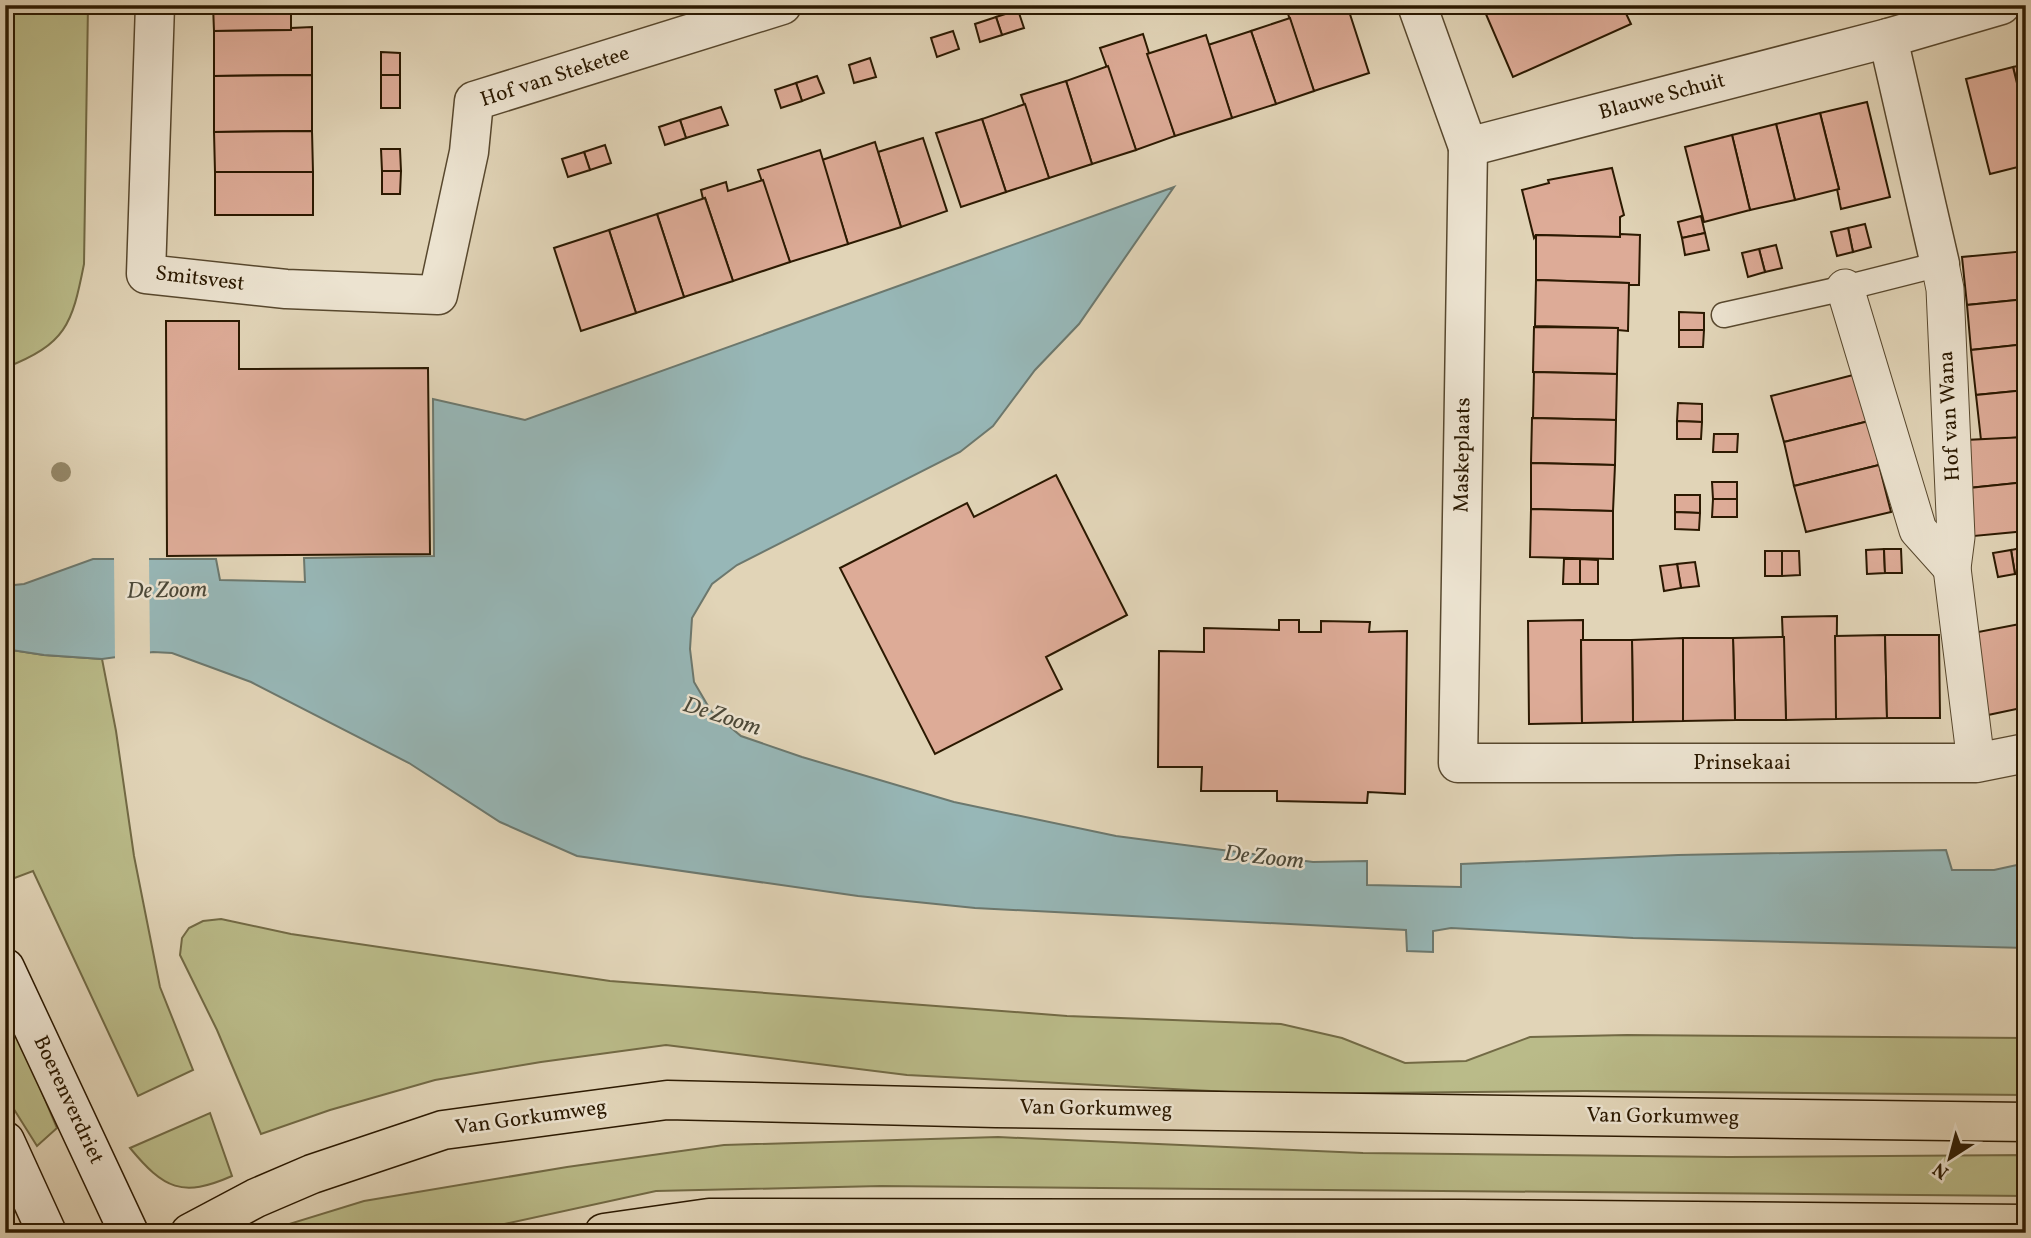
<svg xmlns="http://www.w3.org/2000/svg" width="2031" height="1238" font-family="Vollkorn,serif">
<rect width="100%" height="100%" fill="#e1d4b7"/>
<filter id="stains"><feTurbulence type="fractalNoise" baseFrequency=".00286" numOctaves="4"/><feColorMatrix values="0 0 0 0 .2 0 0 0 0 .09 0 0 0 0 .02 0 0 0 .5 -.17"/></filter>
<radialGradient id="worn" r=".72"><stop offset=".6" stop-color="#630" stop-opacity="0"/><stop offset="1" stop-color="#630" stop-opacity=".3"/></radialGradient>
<!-- green -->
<g fill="#babb89" stroke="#726a45" stroke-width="2">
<path d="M 5,5 L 88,5 L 84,264 C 72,325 66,344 5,368 Z"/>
<path d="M 5,649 L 44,655 L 102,659 L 116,731 L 134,856 L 160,987 L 193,1070 L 138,1096 L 33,871 L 12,879 L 5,862 Z"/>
<path d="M 221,919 L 291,934 L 610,981 L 1067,1016 L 1281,1024 L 1342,1038 L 1405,1063 L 1466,1061 L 1530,1037 L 1627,1035 L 2026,1038 L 2026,1095 L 1585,1091 L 1268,1094 L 907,1075 L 666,1045 L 541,1062 L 435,1080 L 330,1110 L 261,1134 L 217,1030 L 180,955 L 182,938 L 189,928 L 203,921 Z"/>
<path d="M 5,1004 L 57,1128 L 37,1146 L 5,1095 Z"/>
<path d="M 210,1113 L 232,1176 C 182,1198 164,1189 130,1148 Z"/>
<path d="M 998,1137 L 1363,1153 L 1728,1157 L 2026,1155 L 2026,1196 L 881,1186 L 656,1191 L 463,1233 L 294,1233 L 289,1224 L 364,1201 L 567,1167 L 724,1145 Z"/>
</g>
<!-- water -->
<path fill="#97b7b7" stroke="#6c786e" stroke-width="2" d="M 1174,187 L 1079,324 L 1035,370 L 993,426 L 960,452 L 737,565 L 712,584 L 692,618 L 690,649 L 694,682 L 711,711 L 741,736 L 802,757 L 954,802 L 1116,836 L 1313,862 L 1367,861 L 1367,885 L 1461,887 L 1461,864 L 1678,855 L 1946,850 L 1952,870 L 1994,870 L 2026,863 L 2026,948 L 1633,938 L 1451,928 L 1433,931 L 1433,952 L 1407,951 L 1406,930 L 975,908 L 858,896 L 577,856 L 500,822 L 409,763 L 251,682 L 172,653 L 153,652 L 102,659 L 44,655 L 5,649 L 5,586 L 24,584 L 93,559 L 216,559 L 220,580 L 305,582 L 304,558 L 434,556 L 433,399 L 525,420 Z"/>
<!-- pier -->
<path fill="#e1d4b7" d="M 114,556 L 149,557 L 150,656 L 115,661 Z"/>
<!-- building -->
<g fill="#ddab97" stroke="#2b1901" stroke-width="2">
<path d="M 213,5 L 291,5 L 291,30 L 214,31 Z"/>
<path d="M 1296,5 L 1347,5 L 1369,73 L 1314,91 L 1286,8 Z"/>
<path d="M 1482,5 L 1622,5 L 1631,24 L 1513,77 Z"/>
<path d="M 1018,10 L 1024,28 L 1002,35 L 996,17 Z"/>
<path d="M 996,17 L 1002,35 L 980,42 L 975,24 Z"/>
<path d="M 1290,18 L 1314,91 L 1276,104 L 1251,31 Z"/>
<path d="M 312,27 L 312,75 L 214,76 L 214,31 L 291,30 L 291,28 Z"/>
<path d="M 953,31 L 959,49 L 937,57 L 931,38 Z"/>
<path d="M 1251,31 L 1276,104 L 1232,118 L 1208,45 Z"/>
<path d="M 1143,34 L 1175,136 L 1136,150 L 1100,48 Z"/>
<path d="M 1206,35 L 1232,118 L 1175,136 L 1147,54 Z"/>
<path d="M 381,52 L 400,53 L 400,75 L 381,75 Z"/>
<path d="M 870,58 L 876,77 L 854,83 L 849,65 Z"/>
<path d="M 2026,64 L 2026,120 L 2013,67 Z"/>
<path d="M 1108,66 L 1136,150 L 1092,164 L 1066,81 Z"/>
<path d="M 2013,67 L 2026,120 L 2026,165 L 1990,174 L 1966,79 Z"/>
<path d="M 312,75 L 312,131 L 214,132 L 214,76 Z"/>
<rect x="381" y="75" width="19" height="33"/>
<path d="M 817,76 L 824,93 L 802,101 L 796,83 Z"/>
<path d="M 1066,81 L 1092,164 L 1049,178 L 1021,95 Z"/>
<path d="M 796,83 L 802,101 L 781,108 L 775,90 Z"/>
<path d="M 1867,102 L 1890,197 L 1841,209 L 1837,189 L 1839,189 L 1820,113 Z"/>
<path d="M 1025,104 L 1049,178 L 1006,192 L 982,119 Z"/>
<path d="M 721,107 L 728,125 L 686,138 L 680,120 Z"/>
<path d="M 1820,113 L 1839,189 L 1795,200 L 1776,124 Z"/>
<path d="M 982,119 L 1006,192 L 961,207 L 936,133 Z"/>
<path d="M 680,120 L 686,138 L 665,145 L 659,127 Z"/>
<path d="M 1776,124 L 1795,200 L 1750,210 L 1732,135 Z"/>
<path d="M 312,131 L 313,172 L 215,172 L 214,132 Z"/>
<path d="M 1732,135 L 1750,210 L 1704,222 L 1685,147 Z"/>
<path d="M 923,138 L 947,211 L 901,227 L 878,152 Z"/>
<path d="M 875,142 L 901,227 L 848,244 L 822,160 Z"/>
<path d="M 605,145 L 611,163 L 590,170 L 584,152 Z"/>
<path d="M 381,149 L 400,149 L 401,171 L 382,171 Z"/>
<path d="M 820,150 L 848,244 L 790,262 L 758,170 Z"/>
<path d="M 584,152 L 590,170 L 568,177 L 562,159 Z"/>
<path d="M 1612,168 L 1624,215 L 1620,217 L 1620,237 L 1536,235 L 1534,238 L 1522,190 L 1549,183 L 1548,180 Z"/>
<path d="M 382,171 L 401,171 L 400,194 L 382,194 Z"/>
<rect x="215" y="172" width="98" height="43"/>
<path d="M 763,180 L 790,262 L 733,281 L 705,198 L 703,199 L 701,190 L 726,182 L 728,191 Z"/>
<path d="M 705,198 L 733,281 L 684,297 L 657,214 Z"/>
<path d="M 657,214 L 684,297 L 636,313 L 609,230 Z"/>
<path d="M 1701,216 L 1705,233 L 1682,238 L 1678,222 Z"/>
<path d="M 1865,224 L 1871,247 L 1853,252 L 1848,228 Z"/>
<path d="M 1848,228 L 1853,252 L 1837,256 L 1831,232 Z"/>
<path d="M 609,230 L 636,313 L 581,331 L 554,248 Z"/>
<path d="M 1705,233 L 1709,250 L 1685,255 L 1682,238 Z"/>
<path d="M 1620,234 L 1640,235 L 1639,285 L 1629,285 L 1629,283 L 1536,280 L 1536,235 L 1620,237 Z"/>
<path d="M 1776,245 L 1782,268 L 1765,272 L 1759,249 Z"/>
<path d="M 1759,249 L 1765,272 L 1748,277 L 1742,253 Z"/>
<path d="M 2026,251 L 2026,299 L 1967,305 L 1962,257 Z"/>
<path d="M 1536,280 L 1629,283 L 1628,331 L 1618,330 L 1618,328 L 1535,326 Z"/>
<path d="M 2026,299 L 2026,344 L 1971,350 L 1967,305 Z"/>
<path d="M 1679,312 L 1704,313 L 1704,330 L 1679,330 Z"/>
<path d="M 166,321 L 239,321 L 239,369 L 428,368 L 430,554 L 167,556 Z"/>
<path d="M 1534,327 L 1618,328 L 1617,374 L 1533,372 Z"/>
<path d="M 1679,330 L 1704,330 L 1703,347 L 1679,347 Z"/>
<path d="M 2026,344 L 2026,390 L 1976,395 L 1971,350 Z"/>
<path d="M 1534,372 L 1617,374 L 1616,420 L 1533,418 Z"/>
<path d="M 1857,374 L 1869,421 L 1784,442 L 1771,396 Z"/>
<path d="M 2026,390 L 2026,437 L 1981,440 L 1976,395 Z"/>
<path d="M 1678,403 L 1702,404 L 1702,422 L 1677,421 Z"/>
<path d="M 1532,418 L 1616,420 L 1615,465 L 1531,463 Z"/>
<path d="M 1677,421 L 1702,422 L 1701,439 L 1677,439 Z"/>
<path d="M 1869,421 L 1879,465 L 1794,486 L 1784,442 Z"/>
<path d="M 1714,434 L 1738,434 L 1737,452 L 1713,452 Z"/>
<path d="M 2026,437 L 2026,482 L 1969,488 L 1965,440 Z"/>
<path d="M 1531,463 L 1615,465 L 1613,511 L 1531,509 Z"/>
<path d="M 1879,465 L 1891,512 L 1806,532 L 1794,486 Z"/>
<path d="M 1056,475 L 1127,615 L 1046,657 L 1062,689 L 935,754 L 840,568 L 967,503 L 974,517 Z"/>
<path d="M 1712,482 L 1737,482 L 1737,499 L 1713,499 Z"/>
<path d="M 2026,482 L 2026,531 L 1974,536 L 1969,488 Z"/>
<path d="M 1675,495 L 1700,495 L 1700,513 L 1675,512 Z"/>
<path d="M 1713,499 L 1737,499 L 1737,517 L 1712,517 Z"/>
<path d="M 1531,509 L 1613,511 L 1613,559 L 1530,557 Z"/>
<path d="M 1675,512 L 1700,513 L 1699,530 L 1675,529 Z"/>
<path d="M 2026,547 L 2026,572 L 2015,574 L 2011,550 Z"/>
<path d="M 1884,549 L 1885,573 L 1867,574 L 1866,550 Z"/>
<path d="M 1884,549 L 1901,549 L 1902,573 L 1885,573 Z"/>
<path d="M 2011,550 L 2015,574 L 1998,577 L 1993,553 Z"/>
<rect x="1765" y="551" width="17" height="25"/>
<path d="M 1782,551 L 1799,551 L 1800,575 L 1782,576 Z"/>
<path d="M 1564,559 L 1580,559 L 1580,584 L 1563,584 Z"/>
<path d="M 1580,559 L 1598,560 L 1598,584 L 1580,584 Z"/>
<path d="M 1695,562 L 1699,586 L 1681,588 L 1677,564 Z"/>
<path d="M 1677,564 L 1681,588 L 1664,591 L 1660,566 Z"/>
<path d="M 1837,616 L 1836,719 L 1786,720 L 1782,617 Z"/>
<path d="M 1279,620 L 1299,620 L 1299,632 L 1321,632 L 1321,621 L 1370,622 L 1369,632 L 1407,631 L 1405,794 L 1368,792 L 1367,803 L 1277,801 L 1277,791 L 1201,791 L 1202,767 L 1158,767 L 1159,651 L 1204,652 L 1204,628 L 1279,630 Z"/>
<path d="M 1583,620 L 1583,640 L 1581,640 L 1582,723 L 1529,724 L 1528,621 Z"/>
<path d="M 2025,623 L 2026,707 L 1988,715 L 1973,633 Z"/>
<path d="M 1885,635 L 1887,718 L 1836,719 L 1835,636 Z"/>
<path d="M 1885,635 L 1939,635 L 1940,718 L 1887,718 Z"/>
<path d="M 1784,637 L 1786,720 L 1735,720 L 1733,638 Z"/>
<path d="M 1683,638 L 1733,638 L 1735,720 L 1683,721 Z"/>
<path d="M 1683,638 L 1683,721 L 1633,722 L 1632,640 Z"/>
<path d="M 1581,640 L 1632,640 L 1633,722 L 1582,723 Z"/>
</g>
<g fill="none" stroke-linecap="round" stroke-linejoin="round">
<!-- service casing -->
<g stroke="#58482e" stroke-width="27">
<path id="service" d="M 1724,315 L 1845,288 L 1940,264"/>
</g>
<!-- pedestrian casing -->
<g stroke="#58482e" stroke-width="39">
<g id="pedestrian">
<path d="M 1940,264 L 1945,289 L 1956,537 L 1952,568 L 1976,763"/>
<path d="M 1845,288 L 1918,530 L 1952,568"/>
</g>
</g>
<!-- minor casing -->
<g stroke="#58482e" stroke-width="41">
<g id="minor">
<path d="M 155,5 L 146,274 L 286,289 L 438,295 L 469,152 L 474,101 L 782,5"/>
<path d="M 1417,5 L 1468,147 L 1888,38 L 2001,5"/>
<path d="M 1888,38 L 1940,264"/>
<path d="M 1468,147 L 1458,763 L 1976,763 L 2026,753"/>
</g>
</g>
<!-- secondary casing -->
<g stroke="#2b1901" stroke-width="41">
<g id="secondary">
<path d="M 5,968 L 129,1233"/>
<path d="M 5,1141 L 47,1233"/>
</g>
</g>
<!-- primary casing -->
<g stroke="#2b1901" stroke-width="41">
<g id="primary">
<path d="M 190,1233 L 256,1198 L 312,1174 L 443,1130 L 667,1100 L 996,1108 L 2026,1122"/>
<path d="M 604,1233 L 709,1218 L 1461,1219 L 2026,1224"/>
</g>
</g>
<!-- service -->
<use href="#service" stroke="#ece3d0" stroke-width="24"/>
<!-- pedestrian -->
<use href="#pedestrian" stroke="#ece3d0" stroke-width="37"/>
<!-- minor -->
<use href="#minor" stroke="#ece3d0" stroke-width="38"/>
<!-- secondary -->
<use href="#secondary" stroke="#ece3d0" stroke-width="38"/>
<!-- primary -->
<use href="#primary" stroke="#e1d4b7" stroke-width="38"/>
</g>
<!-- trees -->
<circle fill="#958869" cx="61" cy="472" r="10"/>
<g text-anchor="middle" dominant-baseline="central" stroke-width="5" stroke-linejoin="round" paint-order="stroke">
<!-- street labels -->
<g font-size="21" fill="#2b1901" stroke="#ece3d0">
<text transform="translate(555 77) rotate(-18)">Hof van Steketee</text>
<text transform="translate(1662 97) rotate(-15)">Blauwe Schuit</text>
<text transform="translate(200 279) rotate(7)">Smitsvest</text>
<text transform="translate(1950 416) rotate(-93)">Hof van Wana</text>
<text transform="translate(1463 455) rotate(-89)">Maskeplaats</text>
<text x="1742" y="763">Prinsekaai</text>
<text transform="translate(68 1100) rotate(65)">Boerenverdriet</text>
<text transform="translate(1096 1109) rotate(1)">Van Gorkumweg</text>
<text transform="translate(1663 1117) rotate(1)">Van Gorkumweg</text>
<text transform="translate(531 1118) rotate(-8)">Van Gorkumweg</text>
</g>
<!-- water labels -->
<g font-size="23" font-style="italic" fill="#4b4838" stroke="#ece3d0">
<text transform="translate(167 591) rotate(-1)">De Zoom</text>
<text transform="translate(722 717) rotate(18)">De Zoom</text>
<text transform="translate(1264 858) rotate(6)">De Zoom</text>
</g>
</g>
<!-- margin -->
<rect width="2031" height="1238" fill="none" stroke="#e1d4b7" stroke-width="28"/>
<rect x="7" y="7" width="2017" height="1224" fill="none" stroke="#2b1901" stroke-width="3.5"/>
<rect x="14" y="14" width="2003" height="1210" fill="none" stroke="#2b1901" stroke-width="2"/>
<!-- north arrow -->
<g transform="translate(1950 1158) rotate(216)" stroke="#ece3d0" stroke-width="5" paint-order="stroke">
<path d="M0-5L12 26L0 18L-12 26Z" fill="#2b1901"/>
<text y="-10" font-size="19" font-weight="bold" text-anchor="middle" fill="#2b1901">N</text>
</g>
<rect width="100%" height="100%" filter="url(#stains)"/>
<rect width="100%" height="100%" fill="url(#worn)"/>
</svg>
